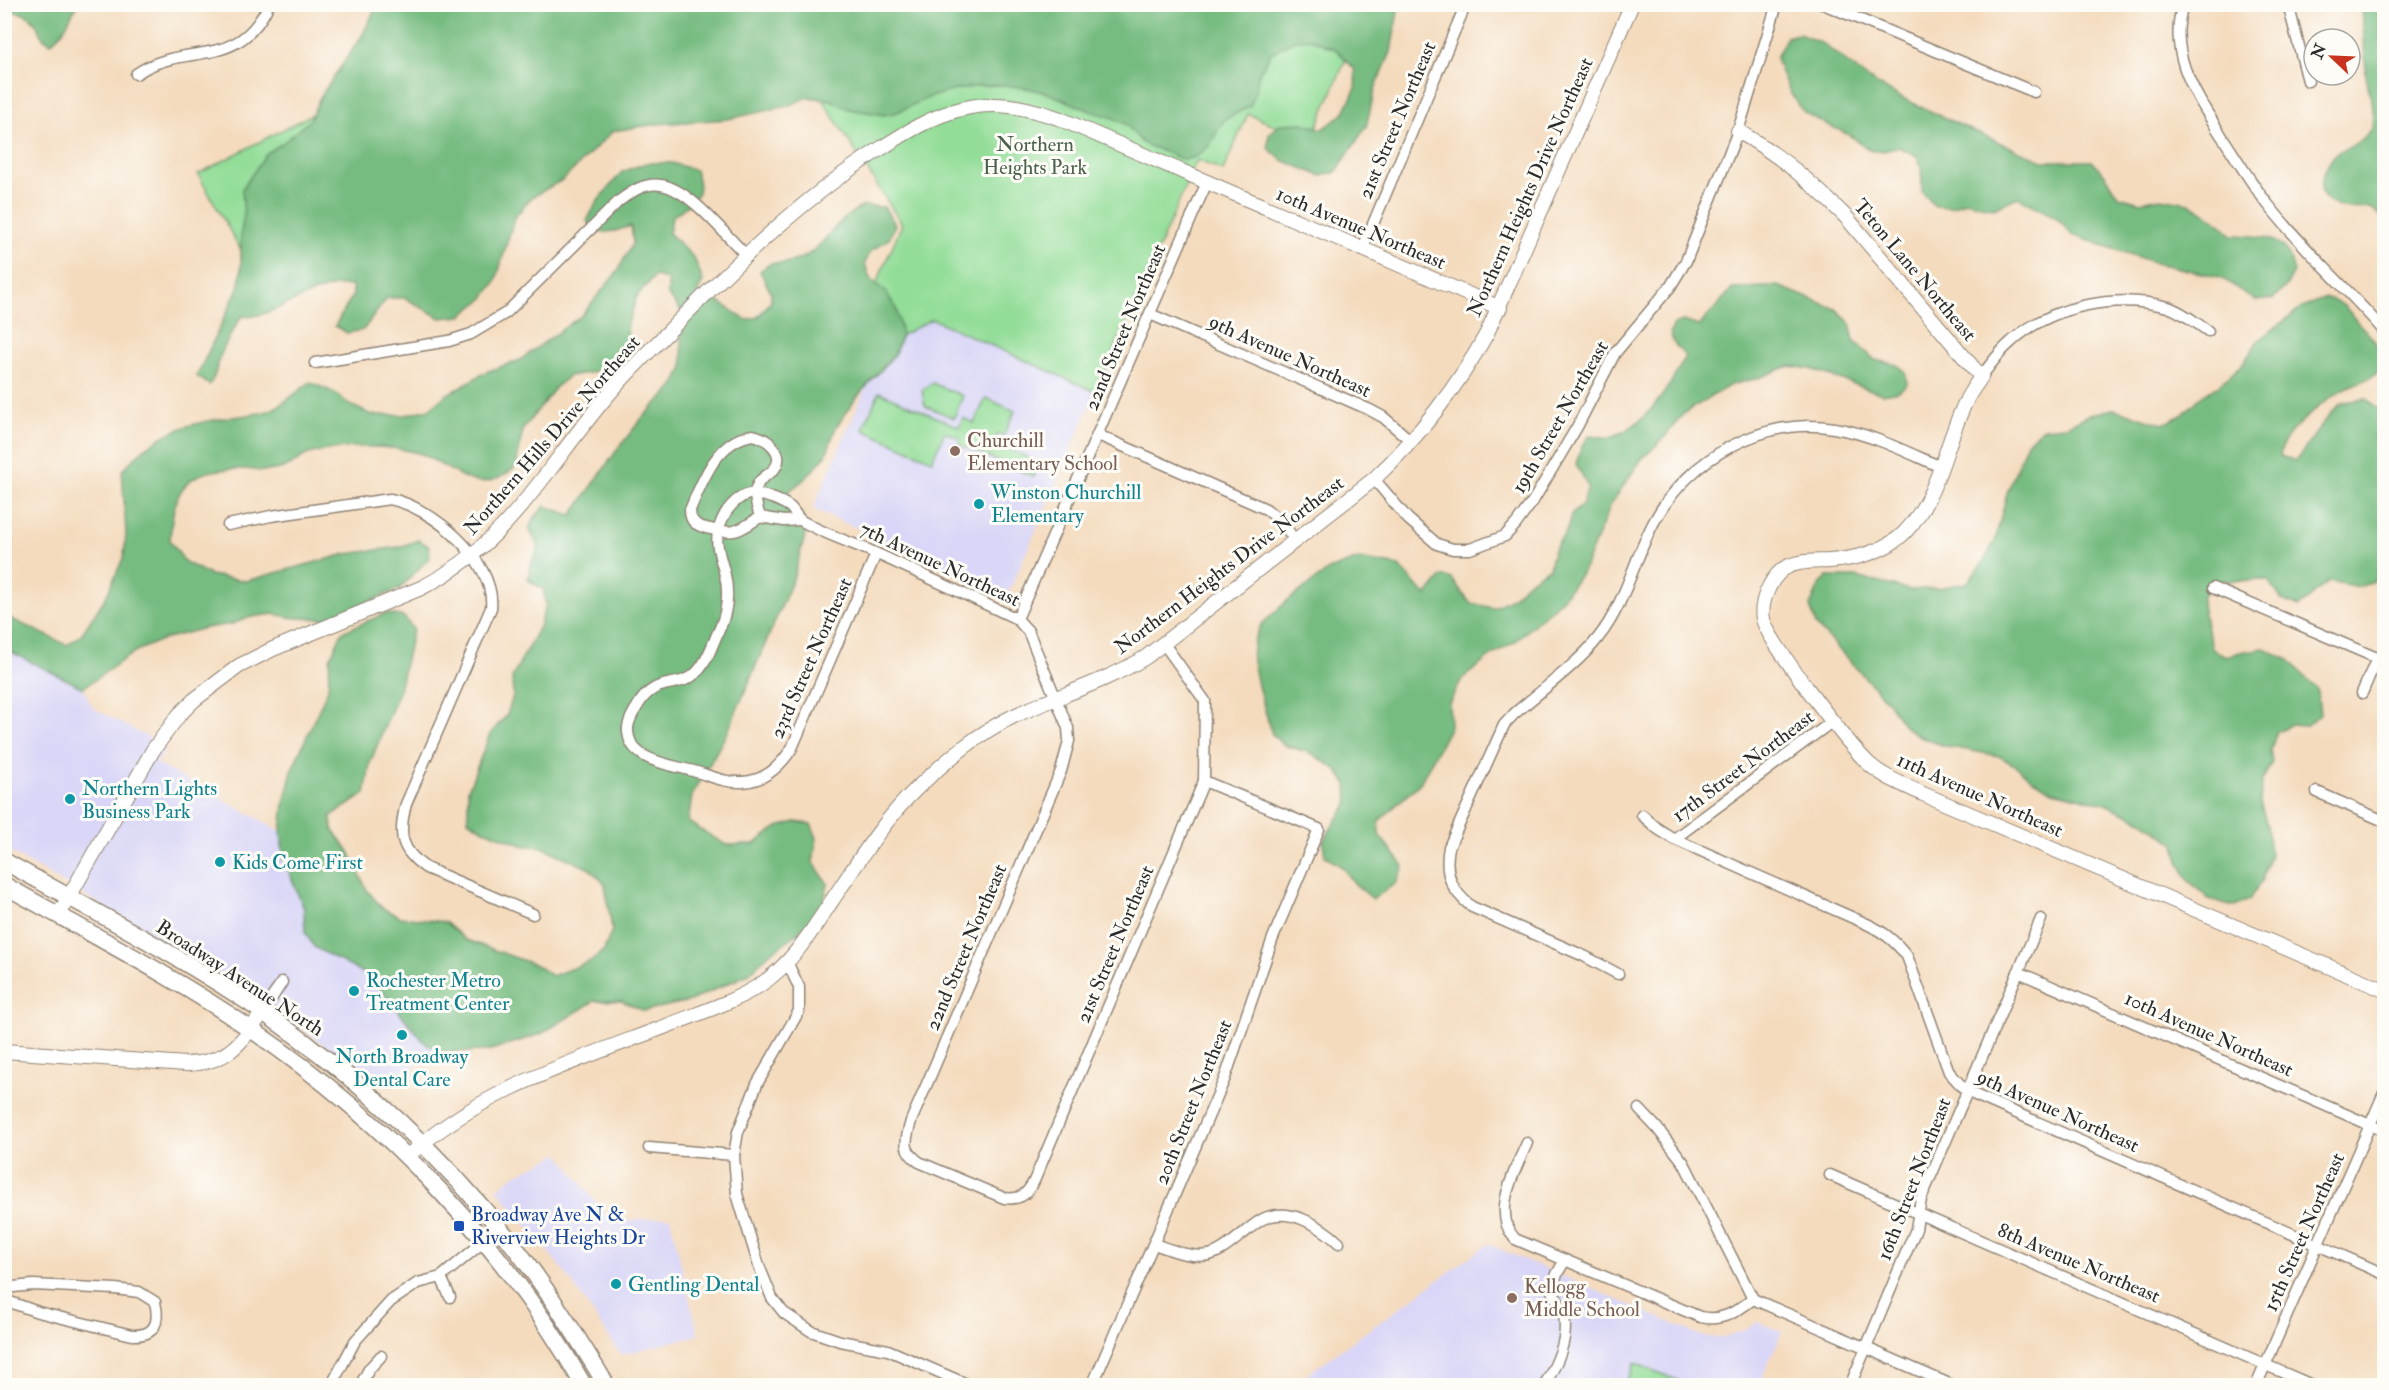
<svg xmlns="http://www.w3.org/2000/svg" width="2389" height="1390" font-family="'IM FELL Double Pica',serif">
<rect width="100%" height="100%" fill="#fdfcf7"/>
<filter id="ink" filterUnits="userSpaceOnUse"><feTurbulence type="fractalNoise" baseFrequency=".0167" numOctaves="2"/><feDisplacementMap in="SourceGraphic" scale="12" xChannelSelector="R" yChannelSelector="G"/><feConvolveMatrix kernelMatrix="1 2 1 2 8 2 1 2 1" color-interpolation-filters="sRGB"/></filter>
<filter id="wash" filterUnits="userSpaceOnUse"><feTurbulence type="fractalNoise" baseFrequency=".008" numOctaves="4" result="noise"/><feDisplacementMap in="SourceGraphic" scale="24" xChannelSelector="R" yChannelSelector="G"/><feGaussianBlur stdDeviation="1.35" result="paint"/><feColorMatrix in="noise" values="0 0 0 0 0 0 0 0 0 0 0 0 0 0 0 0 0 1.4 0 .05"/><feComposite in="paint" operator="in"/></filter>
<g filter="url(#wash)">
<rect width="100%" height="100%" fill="#f4dbbe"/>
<!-- built -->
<g fill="#d9d6f7">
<path d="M 932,319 L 1096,392 L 1008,594 L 813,509 L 866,387 L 894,355 L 902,335 Z"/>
<path d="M 5,649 L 83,688 L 93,708 L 153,740 L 165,749 L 157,764 L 281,831 L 283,857 L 304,909 L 305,932 L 370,977 L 425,1043 L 436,1049 L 411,1069 L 377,1084 L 251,992 L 5,849 Z"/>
<path d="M 559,1154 L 611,1222 L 670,1217 L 698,1335 L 621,1355 L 567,1275 L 497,1189 L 515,1175 Z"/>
<path d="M 1488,1244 L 1704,1337 L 1726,1337 L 1745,1330 L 1758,1322 L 1782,1332 L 1759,1385 L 1291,1386 Z"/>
</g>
<!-- green -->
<g fill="#93dd98" stroke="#5f8462" stroke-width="1.5">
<path d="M 1369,5 L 1311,141 L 1248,114 L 1223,171 L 1197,160 L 1096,392 L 932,319 L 902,335 L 894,355 L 866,387 L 838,373 L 902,224 L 815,88 L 588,106 L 257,279 L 198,174 L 345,97 Z"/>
<path d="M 932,383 L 963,396 L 954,418 L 925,406 L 922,390 Z"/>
<path d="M 879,392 L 959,427 L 963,418 L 974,423 L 986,398 L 1015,411 L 1003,437 L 998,434 L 994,442 L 1040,463 L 1034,477 L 958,444 L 960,438 L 945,432 L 932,460 L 870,433 L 863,429 Z"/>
<path d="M 1635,1363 L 1688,1385 L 1625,1385 Z"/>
</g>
<!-- forest -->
<g fill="#76bc80" stroke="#507456" stroke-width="1.5">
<path d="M 4,5 L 5,4 L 77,5 L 63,31 L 51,43 C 35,35 42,29 33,20 C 26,13 13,10 5,11 Z"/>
<path d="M 377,5 L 377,4 L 1399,5 L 1391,52 L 1375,89 L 1366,127 L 1336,172 L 1321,176 L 1282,160 L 1268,148 L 1269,134 L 1280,124 L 1302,123 L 1323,129 L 1343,114 L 1356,88 L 1355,70 L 1337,50 L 1311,39 L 1294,40 L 1271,53 L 1258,75 L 1256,92 L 1250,106 L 1224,120 L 1209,146 L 1197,156 L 1184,160 L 1142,143 L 1127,125 L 1114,118 L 1093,112 L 1050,94 L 1027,88 L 1003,85 L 978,86 L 951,91 L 930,97 L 895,113 L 884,115 L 849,109 L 831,100 L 807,97 L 788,106 L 728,119 L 657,124 L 613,131 L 564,179 L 531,198 L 514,218 L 496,281 L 484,298 L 461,316 L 440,318 L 405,298 L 387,298 L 363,330 L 347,333 L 335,326 L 353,295 L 352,286 C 314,281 272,321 242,316 C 233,329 225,344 219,359 C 215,369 217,376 209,385 L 197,376 L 238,288 L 241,273 L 241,232 L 244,216 L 242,189 L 266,154 L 285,141 L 310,120 L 320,97 L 362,36 Z"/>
<path d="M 2362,5 L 2384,5 L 2384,219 L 2371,208 C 2350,210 2312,208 2323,177 C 2326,168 2330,159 2337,153 C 2342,149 2349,148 2355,145 C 2361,141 2367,134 2372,129 L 2373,109 L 2366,76 Z"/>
<path d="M 1799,34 L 1823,44 L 1867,78 L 1900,97 L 1975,132 L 2043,161 L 2092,161 L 2106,176 L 2119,196 L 2140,202 L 2161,198 L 2189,203 L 2215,219 L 2232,235 C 2250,236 2279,235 2288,254 C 2291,259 2292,267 2294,272 L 2287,285 L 2273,299 L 2256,301 L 2220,277 L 2156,263 L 2072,235 L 2057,218 L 2018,197 L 1994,208 L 1965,201 L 1951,207 L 1935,206 L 1922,192 L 1922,169 L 1917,156 L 1899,147 C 1862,158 1872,146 1845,133 C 1831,126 1816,121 1803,111 C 1793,102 1779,70 1776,57 L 1787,37 Z"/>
<path d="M 646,163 L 672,163 L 695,170 C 706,198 692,201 672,217 L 669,233 L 694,258 L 703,281 L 695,298 L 681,311 L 668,295 L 668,279 L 655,276 L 637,296 L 628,323 L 627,339 L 614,356 L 594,372 L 569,376 L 556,387 L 523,429 L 516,467 C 483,493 469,481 438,463 C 433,460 427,456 422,454 C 387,444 344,445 309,454 C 303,456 298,460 293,464 C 286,468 275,470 267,471 C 259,472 252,469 244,469 C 186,468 173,486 170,541 L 185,562 L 210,575 L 246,581 L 346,554 L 400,547 L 418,540 L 429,546 L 430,557 L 399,589 L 327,619 L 294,618 L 274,614 L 251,617 L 232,624 L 205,628 L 164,639 L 136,651 L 83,688 L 5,649 L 5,616 L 67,645 L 81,635 L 106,597 L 124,556 L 126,533 L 122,471 C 142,447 168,430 199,423 C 222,417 245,417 268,411 C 282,406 298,391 310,382 L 335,393 L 350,405 L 372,415 L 406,415 L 429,409 L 446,395 L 486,372 L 520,360 L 582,315 L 617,272 L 633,243 L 631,226 L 615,231 L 598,233 L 587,221 L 597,202 L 622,172 Z"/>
<path d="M 864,206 L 884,207 L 895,224 L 889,239 L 871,251 L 865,263 L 870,279 L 886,292 L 896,308 L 902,335 L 894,355 L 856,398 L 836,427 L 826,455 L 807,477 L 786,494 L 787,508 L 802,515 L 805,536 L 793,579 L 728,731 L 692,796 L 688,822 L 726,845 L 754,844 L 778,827 L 795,822 L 811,824 L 817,838 L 813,862 L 828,884 L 823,904 L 811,920 L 794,936 L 769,954 L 748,974 L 690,1001 L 644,1011 L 622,1001 L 594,1001 L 541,1034 L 488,1051 L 442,1052 L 425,1043 L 370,977 L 314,947 L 305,932 L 304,909 L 283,857 L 281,831 L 284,804 L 293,767 L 328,689 L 330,659 L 342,632 L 386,613 L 404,617 L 413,629 L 398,694 L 370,763 L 365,794 L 331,816 L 332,829 L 348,850 L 367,890 L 382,908 L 400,917 L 445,922 L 466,940 L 536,965 L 552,976 L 591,961 L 604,950 L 612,930 L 605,884 L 590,869 L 542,847 L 525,846 L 484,830 L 468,820 L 468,790 L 490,734 L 507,715 L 513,696 L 512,678 L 539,627 L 546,605 L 543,589 L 528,580 L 531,564 L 539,547 L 529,529 L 533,519 L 545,506 L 572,515 L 617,450 L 643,417 L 674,386 L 683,367 L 681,328 L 712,297 L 746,320 L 758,317 L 771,301 L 771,293 L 760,271 L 771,263 C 823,267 824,223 864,206 Z"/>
<path d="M 1778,286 L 1836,309 L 1850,323 L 1854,341 L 1875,360 L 1897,365 L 1905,371 L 1907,384 L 1899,391 L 1882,394 L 1811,369 L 1789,366 L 1758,378 L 1730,385 L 1684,413 L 1663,439 L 1641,460 L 1611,504 L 1583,571 L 1562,599 L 1516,641 L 1491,656 L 1462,679 L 1449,703 L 1450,726 L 1420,783 L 1379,821 L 1379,835 L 1404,866 L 1396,883 L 1373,899 L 1355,884 L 1342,867 L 1325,856 L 1323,841 L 1348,803 L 1347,784 L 1336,769 L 1311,753 L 1284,745 L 1272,734 L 1258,686 L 1252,656 L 1254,641 L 1261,625 L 1287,601 L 1329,570 L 1358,559 L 1399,566 L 1426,596 L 1442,576 L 1452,579 L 1470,603 L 1493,608 L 1512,598 L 1529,581 L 1549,568 L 1553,551 L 1567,530 L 1571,515 L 1582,505 L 1588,487 L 1576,464 L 1581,448 L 1590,435 C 1596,436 1603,438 1609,437 C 1643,430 1672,385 1685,356 L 1674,343 L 1670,333 L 1674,324 L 1683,321 L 1699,326 L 1732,289 Z"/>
<path d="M 2326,298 C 2348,303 2348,313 2363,328 C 2373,338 2389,357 2379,371 C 2371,380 2360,381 2350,386 C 2333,394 2293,425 2284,442 C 2282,446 2281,452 2280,456 L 2295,461 C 2309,446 2327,412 2343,403 C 2349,400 2360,400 2367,399 L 2384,414 L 2384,558 L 2374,581 L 2359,587 L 2329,581 L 2299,607 L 2282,600 L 2268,580 L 2217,581 L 2202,596 C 2201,615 2209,631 2212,649 L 2226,656 L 2241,652 L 2264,648 L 2289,660 L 2317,689 L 2320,714 L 2305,726 L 2290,725 L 2277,731 L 2270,752 L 2272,762 L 2262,781 L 2260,802 L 2267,826 L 2270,854 L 2261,882 L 2249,900 L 2234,906 L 2209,899 L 2188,880 L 2179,861 L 2175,844 L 2143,821 L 2103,803 L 2053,791 L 2031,779 L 2016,766 L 1999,756 L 1945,746 L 1923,738 L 1905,727 L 1887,701 L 1816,625 L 1810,606 L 1819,586 L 1827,577 L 1856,577 L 1910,590 L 1938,588 L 1967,583 L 1982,564 L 1995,541 L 2007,493 L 2027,442 L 2043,428 L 2066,426 L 2089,415 L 2113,409 L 2163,424 L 2182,415 L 2201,397 L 2219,385 L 2243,364 L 2257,342 L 2302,307 Z"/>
</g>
</g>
<g filter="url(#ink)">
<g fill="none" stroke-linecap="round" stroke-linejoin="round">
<!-- minor casing -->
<g stroke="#908374" stroke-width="13">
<g id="minor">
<path d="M 1823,4 L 2034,92"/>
<path d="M 2183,4 C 2167,54 2196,95 2221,135 C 2237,159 2252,185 2270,207 C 2305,251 2348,289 2384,331"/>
<path d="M 2288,4 L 2308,81"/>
<path d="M 136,74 C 184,40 237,73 269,4"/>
<path d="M 1362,250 L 1466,4"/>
<path d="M 1150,314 L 1368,409 L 1383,417 L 1410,440"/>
<path d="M 315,363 L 449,341 L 471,334 L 506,313 L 619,201 C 631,192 645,182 661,185 C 690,189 725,235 746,255"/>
<path d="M 1981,377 C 1990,365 1999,352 2011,342 C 2051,305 2117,293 2168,307 C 2183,312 2195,322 2208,331"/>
<path d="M 1098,435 L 1266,509 L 1283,523 L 1295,541"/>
<path d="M 1374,479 L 1408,519 L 1437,544 L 1453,549 L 1470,549 L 1505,536 L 1516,524 L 1533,501 L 1577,427 L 1615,353 L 1670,287 L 1686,261 L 1738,131 L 1777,4"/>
<path d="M 760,517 C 757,506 752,494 758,484 C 761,477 770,475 775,468 C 786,452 766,438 753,435 C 717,440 702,481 690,510 C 690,515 691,520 695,523 C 699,528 727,533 734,531 C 742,530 752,522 760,517 L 784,521 L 800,520"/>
<path d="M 228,525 L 271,516 L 390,499 C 432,507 496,561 491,608 L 406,804 C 398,834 400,850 426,868 L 533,914"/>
<path d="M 876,554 L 792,748 C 780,767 765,781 742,782 C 723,783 707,774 689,770 C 667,764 626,760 628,727 C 629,721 633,713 637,707 C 655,674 678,691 697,672 C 708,661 713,642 720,628 C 727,612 729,593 725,575 C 719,551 711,539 725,514 C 731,504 744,491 757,494 C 767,496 783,501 791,508 C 795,512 797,518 802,521 C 824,534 850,542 873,552 C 921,574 969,596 1017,619 L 1028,631 L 1068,728 L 1069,741 L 1061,771 L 911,1121 C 906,1140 901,1149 919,1162 L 1004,1198 C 1020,1200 1027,1195 1034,1181 L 1204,781 L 1205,701 L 1164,644"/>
<path d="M 2213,588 L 2384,661"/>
<path d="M 1017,619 L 1207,182"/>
<path d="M 2362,693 L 2377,658"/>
<path d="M 2317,792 L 2384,821"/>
<path d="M 1642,815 L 1658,829 L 1674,839 L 1867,924 C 1884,932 1895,941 1907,956 L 1949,1072 L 1966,1091 L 2384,1274"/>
<path d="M 1674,839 L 1833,721"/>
<path d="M 787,962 L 799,987 L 799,1011 L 757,1084 L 738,1132 L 734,1155 L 737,1194 L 759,1266 L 772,1298 L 784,1313 L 811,1331 L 840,1341 L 888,1350 L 971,1386"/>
<path d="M 2018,972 L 2384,1131"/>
<path d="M 1618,974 L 1584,956 L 1472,907 C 1451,891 1444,873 1449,847 L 1504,725 L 1514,714 C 1539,692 1579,663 1598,638 C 1626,603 1634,558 1655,520 C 1689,458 1764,416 1834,428 C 1872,434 1906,452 1941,467"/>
<path d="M 263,1012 L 282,982"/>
<path d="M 1639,1109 L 1657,1128 L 1684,1163 L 1753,1299"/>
<path d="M 1527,1143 C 1515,1171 1491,1212 1515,1239 L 1700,1317 C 1722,1322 1736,1312 1753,1299"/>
<path d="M 649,1148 L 734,1155"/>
<path d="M 1830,1175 L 2314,1386"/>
<path d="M 1154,1244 C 1172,1250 1189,1258 1209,1255 C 1221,1252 1231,1243 1241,1235 C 1248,1230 1255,1223 1263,1219 C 1289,1206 1321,1226 1339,1243"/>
<path d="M 441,1277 L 450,1297"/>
<path d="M 4,1288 L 33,1285 L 115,1289 L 139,1292 L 155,1302 C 160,1323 155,1336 132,1335 L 38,1312 L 4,1300"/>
<path d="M 1753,1299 L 1954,1386"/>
<path d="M 331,1386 L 355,1341 L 391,1301 L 418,1283 L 441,1277 L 499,1229"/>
<path d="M 360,1386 L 369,1369 L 381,1356"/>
<path d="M 1092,1386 L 1225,1078 L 1273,938 L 1319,829 L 1204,781"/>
<path d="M 1544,1386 C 1557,1364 1570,1337 1563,1312 C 1561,1304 1555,1298 1552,1291 L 1557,1274 L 1565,1260"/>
<path d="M 1850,1386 L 1916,1229 L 1921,1199 L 2041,919"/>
<path d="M 2256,1386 L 2384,1093"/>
</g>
</g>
<!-- tertiary casing -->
<g stroke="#908374" stroke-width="16">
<g id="tertiary">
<path d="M 1738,131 C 1781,156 1811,182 1846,217 L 1981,377 C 1976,385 1970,392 1966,401 C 1945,444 1939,496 1905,532 C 1887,551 1856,559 1830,561 C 1815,562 1795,560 1782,570 C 1769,581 1760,603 1763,619 C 1767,640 1849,745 1868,763 C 1883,777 1904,785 1923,794 L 2384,990"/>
<path d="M 58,916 L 153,750 L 179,715 L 194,700 L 239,666 L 273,649 L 421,588 C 509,544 547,466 608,395 C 628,371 652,349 674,326 C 737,262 803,198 880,149 C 905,133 932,116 961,109 C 994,100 1026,107 1058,118 L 1500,308"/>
<path d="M 4,1051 L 186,1064 C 228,1063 240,1044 263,1012"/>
<path d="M 407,1157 C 478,1091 575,1061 664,1027 C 696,1014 730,1004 760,985 C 791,965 812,931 831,902 C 858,862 883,821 917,788 C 947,760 979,732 1016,715 C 1060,695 1105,682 1146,657 L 1374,479 C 1417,439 1459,385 1487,333 L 1632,4"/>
</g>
</g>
<!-- primary casing -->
<g stroke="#908374" stroke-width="19">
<g id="primary">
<path d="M 4,861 C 91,910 181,956 263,1012 C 357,1077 443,1156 514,1246 C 548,1290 578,1338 607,1386"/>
<path d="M 4,885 C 87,932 173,976 252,1030 C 387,1122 503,1243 584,1386"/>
</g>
</g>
<!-- minor -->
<use href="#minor" stroke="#fff" stroke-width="10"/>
<!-- tertiary -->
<use href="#tertiary" stroke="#fff" stroke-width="14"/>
<!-- primary -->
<use href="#primary" stroke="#fff" stroke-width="16"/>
</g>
</g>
<!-- markers -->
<g fill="#8d6e63" stroke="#fdfcf7" stroke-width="2">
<circle cx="955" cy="451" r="6"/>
<circle cx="1512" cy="1298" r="6"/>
</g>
<g fill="#0f9aa8" stroke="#fdfcf7" stroke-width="2">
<circle cx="979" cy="504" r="6"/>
<circle cx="70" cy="799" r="6"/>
<circle cx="220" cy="862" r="6"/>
<circle cx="354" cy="991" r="6"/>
<circle cx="402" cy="1035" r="6"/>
<circle cx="616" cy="1284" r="6"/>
</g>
<rect fill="#1a4fb4" stroke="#fdfcf7" stroke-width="2" x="453" y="1220" width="12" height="12" rx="3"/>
<g text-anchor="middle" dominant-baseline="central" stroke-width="6" stroke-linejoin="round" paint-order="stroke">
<!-- street labels -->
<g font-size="20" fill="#2b2b2b" stroke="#fdfcf7">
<text transform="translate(1397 120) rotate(-67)">21st Street Northeast</text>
<text transform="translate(1530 187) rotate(-66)">Northern Heights Drive Northeast</text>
<text transform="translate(1361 228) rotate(23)">10th Avenue Northeast</text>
<text transform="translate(1915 270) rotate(50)">Teton Lane Northeast</text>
<text transform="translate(1125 327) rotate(-67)">22nd Street Northeast</text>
<text transform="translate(1290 356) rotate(24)">9th Avenue Northeast</text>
<text transform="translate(1560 417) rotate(-60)">19th Street Northeast</text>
<text transform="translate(552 435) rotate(-49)">Northern Hills Drive Northeast</text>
<text transform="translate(940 564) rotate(25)">7th Avenue Northeast</text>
<text transform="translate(1229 565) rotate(-37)">Northern Heights Drive Northeast</text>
<text transform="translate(811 658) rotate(-66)">23rd Street Northeast</text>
<text transform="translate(1743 766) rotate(-37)">17th Street Northeast</text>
<text transform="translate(1980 795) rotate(24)">11th Avenue Northeast</text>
<text transform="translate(1115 944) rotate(-67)">21st Street Northeast</text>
<text transform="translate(966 947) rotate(-67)">22nd Street Northeast</text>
<text transform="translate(240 978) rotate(33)">Broadway Avenue North</text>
<text transform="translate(2209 1034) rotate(24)">10th Avenue Northeast</text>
<text transform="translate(1193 1102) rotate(-68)">20th Street Northeast</text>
<text transform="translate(2058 1111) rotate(24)">9th Avenue Northeast</text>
<text transform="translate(1914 1179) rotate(-69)">16th Street Northeast</text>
<text transform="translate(2304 1232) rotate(-66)">15th Street Northeast</text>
<text transform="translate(2079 1263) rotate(23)">8th Avenue Northeast</text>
</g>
<!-- park labels -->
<g font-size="20" fill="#4a604c" stroke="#fdfcf7">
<text x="1035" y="144">Northern<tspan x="1035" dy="23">Heights Park</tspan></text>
</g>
<!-- education labels -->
<g font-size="20" fill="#785e54" stroke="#fdfcf7" text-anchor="start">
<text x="967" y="440">Churchill<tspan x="967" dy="23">Elementary School</tspan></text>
<text x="1524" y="1286">Kellogg<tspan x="1524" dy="23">Middle School</tspan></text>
</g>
<!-- culture labels -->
<g font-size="20" fill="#0d838f" stroke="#fdfcf7" text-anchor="start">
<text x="991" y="492">Winston Churchill<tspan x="991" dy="23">Elementary</tspan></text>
<text x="82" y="788">Northern Lights<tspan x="82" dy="23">Business Park</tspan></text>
<text x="232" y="862">Kids Come First</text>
<text x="366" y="980">Rochester Metro<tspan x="366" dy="23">Treatment Center</tspan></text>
<text x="402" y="1056" text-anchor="middle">North Broadway<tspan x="402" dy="23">Dental Care</tspan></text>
<text x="628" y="1284">Gentling Dental</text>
</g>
<!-- transit labels -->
<g font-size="20" fill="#164399" stroke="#fdfcf7" text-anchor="start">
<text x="471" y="1214">Broadway Ave N &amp;<tspan x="471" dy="23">Riverview Heights Dr</tspan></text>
</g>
</g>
<!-- margin -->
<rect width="2389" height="1390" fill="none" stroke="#fdfcf7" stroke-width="24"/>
<!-- north arrow -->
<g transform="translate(2332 57) rotate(293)"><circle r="28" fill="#fdfcf7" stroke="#a9a8a5" stroke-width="1.5"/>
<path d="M0-4.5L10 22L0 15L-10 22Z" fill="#c8321e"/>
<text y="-9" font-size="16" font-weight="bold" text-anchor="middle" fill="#2b2b2b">N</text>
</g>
</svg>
